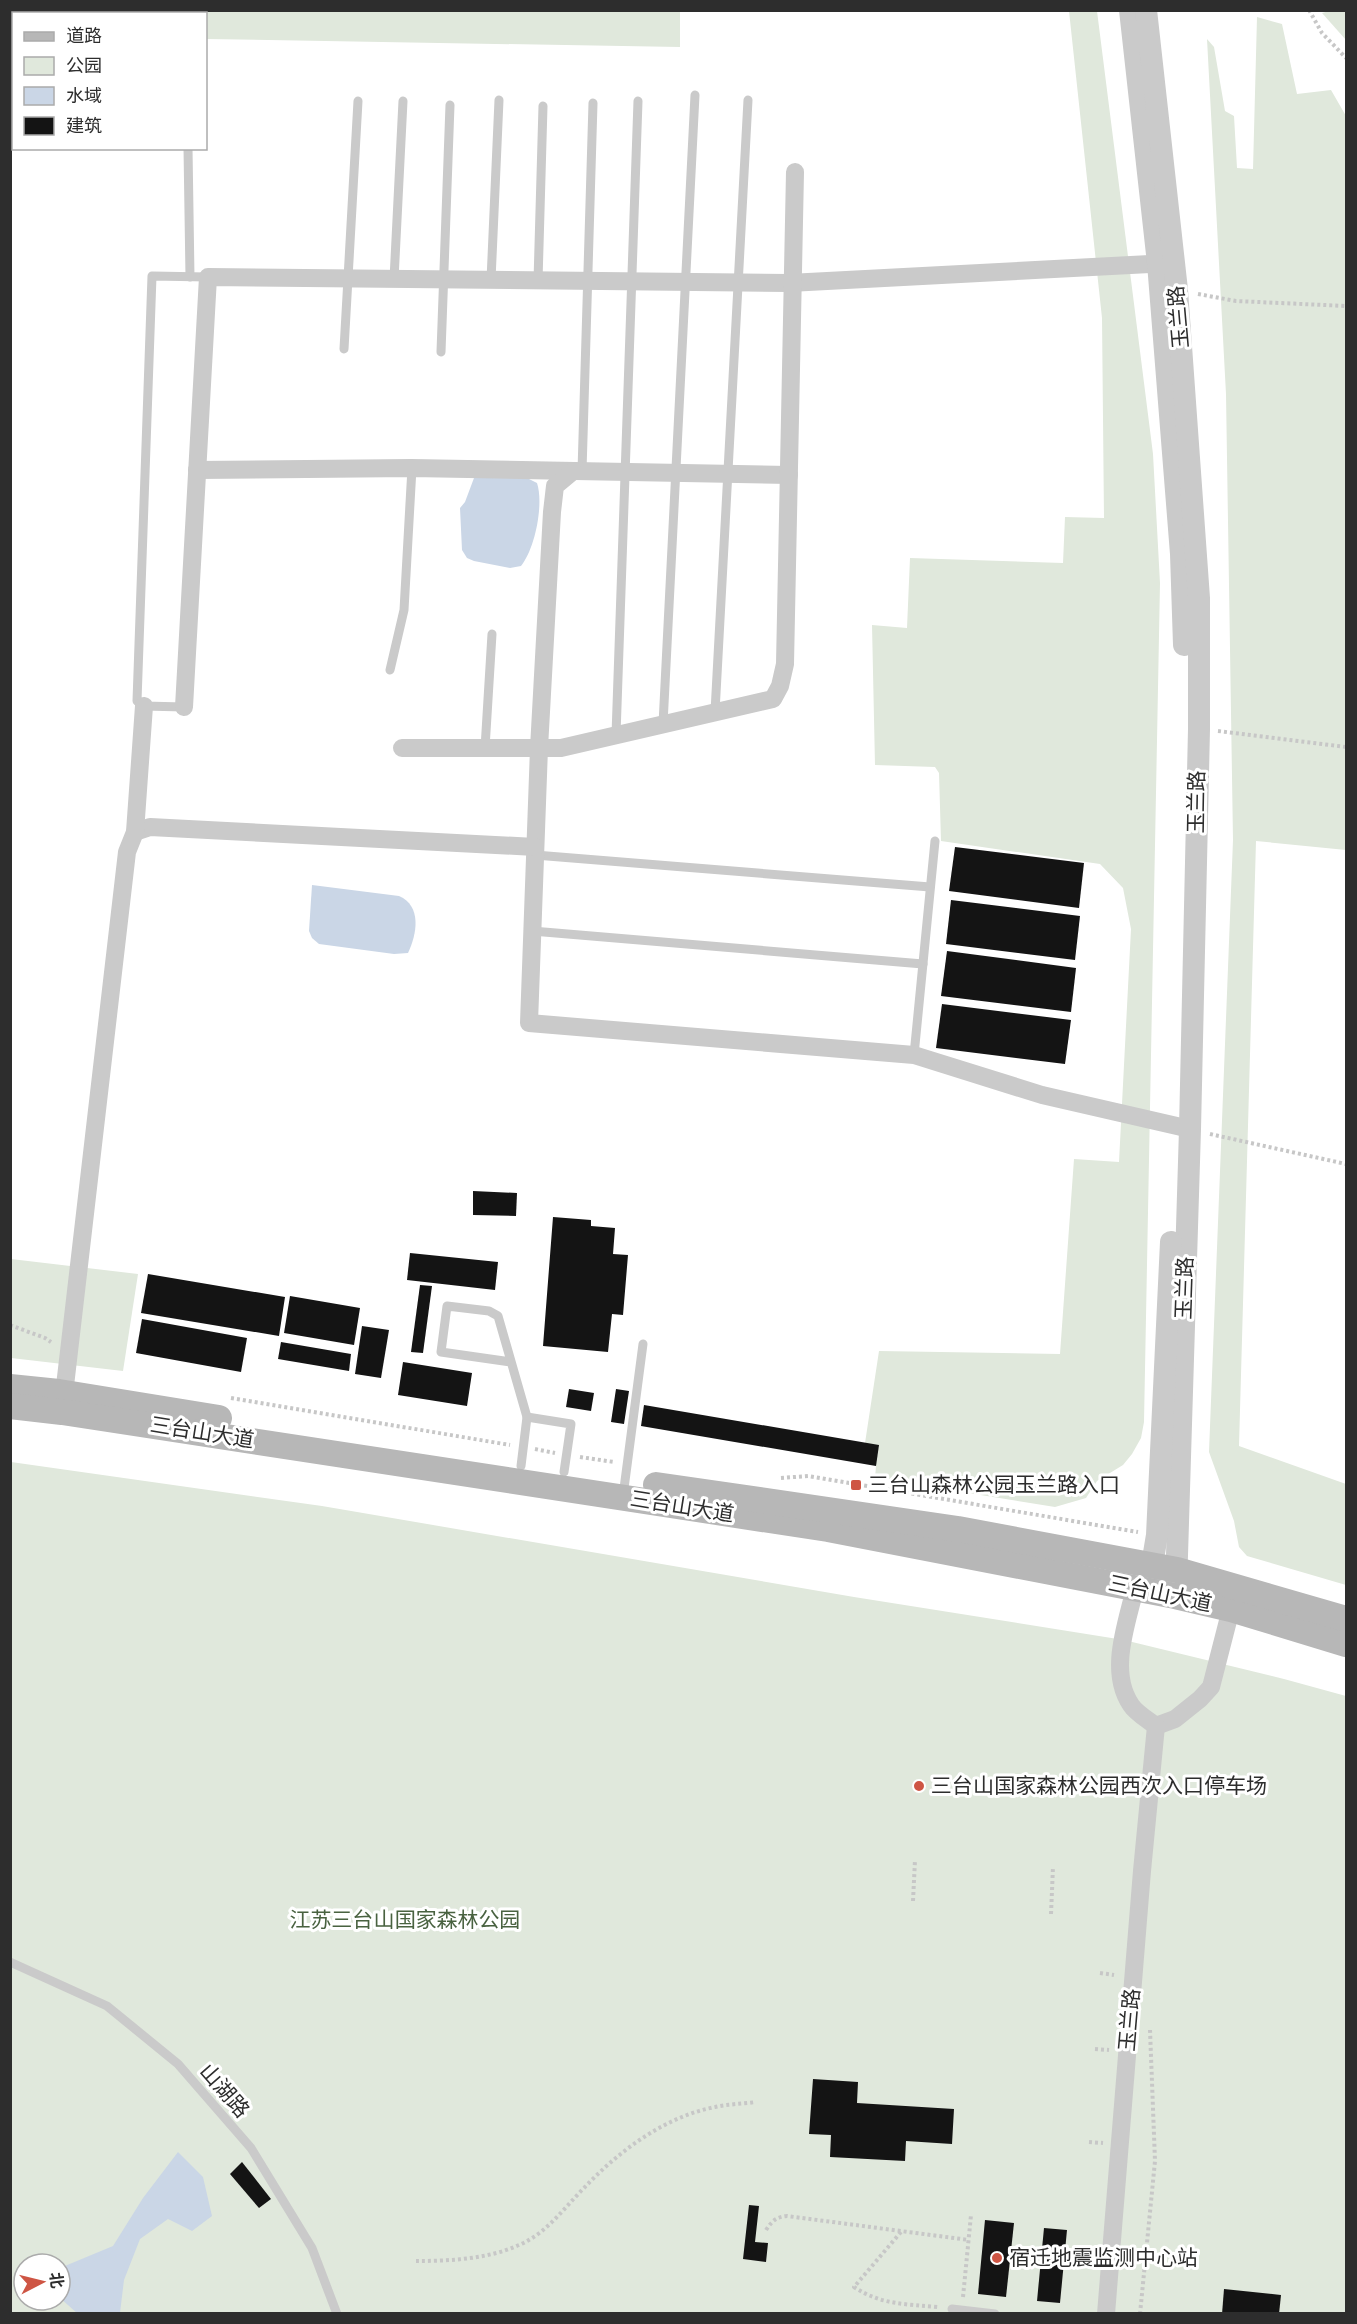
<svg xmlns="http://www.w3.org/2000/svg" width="1357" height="2324" font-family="'Alegreya Sans','Noto Sans SC',sans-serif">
<rect width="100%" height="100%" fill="#fff"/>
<!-- green -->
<g fill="#e0e8dc" fill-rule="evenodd">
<path d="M 10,11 L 680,11 L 680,47 L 206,39 L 206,14 L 14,14 L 13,74 L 10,74 Z"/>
<path d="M 1069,11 L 1097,11 L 1153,454 L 1160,583 L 1144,1422 L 1141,1438 L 1132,1454 L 1123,1465 L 1097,1481 L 1086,1498 L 1055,1507 L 875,1478 L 876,1466 L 865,1443 L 879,1351 L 1060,1354 L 1074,1159 L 1119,1162 L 1131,929 L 1123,888 L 1100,864 L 941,841 L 939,773 L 935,767 L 875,765 L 872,625 L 907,628 L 910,558 L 1063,563 L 1065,517 L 1104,518 L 1102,318 Z"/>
<path d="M 1329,11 L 1346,11 L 1346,40 L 1322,13 Z"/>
<path d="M 1257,17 L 1282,24 L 1297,94 L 1331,90 L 1346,116 L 1346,850 L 1256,841 L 1239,1446 L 1346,1484 L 1346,1585 L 1247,1556 L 1239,1547 L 1234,1521 L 1209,1452 L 1233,840 L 1226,394 L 1207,39 L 1214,47 L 1225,111 L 1234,116 L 1237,168 L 1253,169 Z"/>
<path d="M 11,1259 L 138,1274 L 123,1371 L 11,1358 Z"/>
<path d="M 11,1462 L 322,1506 L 854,1597 L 1124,1640 L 1284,1679 L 1346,1696 L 1346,2313 L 11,2313 ZM 24,2264 L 60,2264 L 60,2300 L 24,2300 Z"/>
</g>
<!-- water -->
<g fill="#cad6e6">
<path d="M 474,478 L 527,478 L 537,483 C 544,504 535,549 521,566 L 510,568 L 474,561 L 467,558 L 462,550 L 460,508 L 465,502 Z"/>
<path d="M 312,885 L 399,896 C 422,906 417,934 408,953 L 394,954 L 319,944 L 312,938 L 309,931 Z"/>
<path d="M 178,2152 L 203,2177 L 212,2216 L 192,2231 L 168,2219 L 140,2239 L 124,2280 L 120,2313 L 77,2313 L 60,2298 L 60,2268 L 113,2246 L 143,2198 Z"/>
</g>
<!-- building -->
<g fill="#141414">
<path d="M 955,847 L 1084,863 L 1079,908 L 949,891 Z"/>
<path d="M 951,900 L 1080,916 L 1075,960 L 946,944 Z"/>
<path d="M 947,951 L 1076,968 L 1071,1012 L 941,996 Z"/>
<path d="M 942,1004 L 1071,1020 L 1065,1064 L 936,1048 Z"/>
<path d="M 473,1191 L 517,1193 L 516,1216 L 473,1215 Z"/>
<path d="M 553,1217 L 591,1220 L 591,1226 L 615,1228 L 613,1254 L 628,1255 L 623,1315 L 612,1314 L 608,1352 L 543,1346 Z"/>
<path d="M 410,1253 L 498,1262 L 495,1290 L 407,1280 Z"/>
<path d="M 148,1274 L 285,1297 L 279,1336 L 141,1313 Z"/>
<path d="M 420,1285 L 432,1286 L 423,1353 L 411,1352 Z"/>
<path d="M 290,1296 L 360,1308 L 354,1345 L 284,1333 Z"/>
<path d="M 142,1319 L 247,1338 L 241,1372 L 136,1353 Z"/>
<path d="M 362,1326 L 389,1330 L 381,1378 L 355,1374 Z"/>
<path d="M 281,1342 L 351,1354 L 349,1371 L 278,1359 Z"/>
<path d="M 403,1362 L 472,1373 L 467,1406 L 398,1395 Z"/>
<path d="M 569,1389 L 594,1393 L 591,1411 L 566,1407 Z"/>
<path d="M 616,1389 L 629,1391 L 624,1424 L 611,1422 Z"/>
<path d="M 644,1405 L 879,1445 L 876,1466 L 641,1426 Z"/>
<path d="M 813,2079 L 858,2082 L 857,2103 L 954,2109 L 952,2144 L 906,2141 L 905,2161 L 830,2157 L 831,2135 L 809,2134 Z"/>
<path d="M 242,2162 L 271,2199 L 259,2208 L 230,2174 Z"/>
<path d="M 749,2205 L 759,2206 L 755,2242 L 768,2243 L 766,2262 L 743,2259 Z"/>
<path d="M 985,2220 L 1014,2223 L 1006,2297 L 978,2294 Z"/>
<path d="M 1044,2228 L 1067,2230 L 1060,2303 L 1037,2301 Z"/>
<path d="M 1224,2289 L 1281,2295 L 1279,2314 L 1222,2314 Z"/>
</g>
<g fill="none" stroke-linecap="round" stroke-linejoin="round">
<!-- path -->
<g stroke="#c7c7c7" stroke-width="4" stroke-dasharray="3 3" stroke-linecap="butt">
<path d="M 15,10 L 62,14"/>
<path d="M 1309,10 L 1322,33 L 1346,58"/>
<path d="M 1198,294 L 1236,301 L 1346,306"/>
<path d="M 1218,731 L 1346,747"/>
<path d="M 1210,1134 L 1346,1164"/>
<path d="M 10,1325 L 45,1338 L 51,1342"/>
<path d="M 231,1398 L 510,1445"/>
<path d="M 535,1449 L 555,1453"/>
<path d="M 580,1457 L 614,1462"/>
<path d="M 781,1478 L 808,1476 L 1138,1532"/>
<path d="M 913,1901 L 915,1860"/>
<path d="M 1051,1914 L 1053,1867"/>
<path d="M 1100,1973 L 1114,1975"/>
<path d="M 1095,2049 L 1109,2050"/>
<path d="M 1089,2142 L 1103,2143"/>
<path d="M 766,2230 C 772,2221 776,2217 787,2216 L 969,2240"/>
<path d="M 901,2232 L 854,2287 C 881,2305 906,2304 938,2307"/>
<path d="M 416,2261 C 450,2261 488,2259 519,2245 C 547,2233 563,2209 584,2188 C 619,2151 664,2117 715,2107 C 728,2104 742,2104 756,2102"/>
<path d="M 963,2297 L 971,2215"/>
<path d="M 1140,2314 L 1155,2161 L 1150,2030"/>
</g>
<!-- service -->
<g stroke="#cacaca" stroke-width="9">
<path d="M 188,148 L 190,277"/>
<path d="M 394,279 L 403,101"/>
<path d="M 491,280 L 499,100"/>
<path d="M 538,281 L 543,106"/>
<path d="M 344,349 L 358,101"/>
<path d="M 441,352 L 450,105"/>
<path d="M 582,471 L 593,103"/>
<path d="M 390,670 L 404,610 L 412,468"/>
<path d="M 184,707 L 144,706 L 137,701 L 152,276 L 208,277"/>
<path d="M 715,712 L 748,100"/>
<path d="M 663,724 L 695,95"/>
<path d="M 616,735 L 638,101"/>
<path d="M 485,748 L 492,634"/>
<path d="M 535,855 L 930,887"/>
<path d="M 532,931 L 923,964"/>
<path d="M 914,1055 L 935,841"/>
<path d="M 511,1362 L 441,1352 L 447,1306 L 489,1311 L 498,1316 L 527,1417"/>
<path d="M 521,1466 L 527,1417 L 571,1424 L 564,1472"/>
<path d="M 623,1496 L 643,1344"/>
<path d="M 10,1962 L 107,2006 L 178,2064 L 251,2148 L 312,2248 L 337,2314"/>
<path d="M 952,2309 L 995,2314"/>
</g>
<!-- minor -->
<g stroke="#cacaca" stroke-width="18">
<path d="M 197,470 L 412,468 L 789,475"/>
<path d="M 573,471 L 555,486 L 552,512 L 539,748 L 529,1023 L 914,1055 L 1042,1095 L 1190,1129"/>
<path d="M 184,707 L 208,277 L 789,283 L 1169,263"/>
<path d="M 402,748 L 561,748 L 773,699 L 780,686 L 785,664 L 795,172"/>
<path d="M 135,832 L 150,827 L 535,847"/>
<path d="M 63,1403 L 127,852 L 135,832 L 144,706"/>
<path d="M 1135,1588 C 1127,1624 1108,1671 1131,1705 C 1136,1713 1148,1720 1156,1726 L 1175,1719 L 1200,1699 L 1211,1687 L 1231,1609"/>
<path d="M 1106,2314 L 1142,1871 L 1156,1726"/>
</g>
<!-- tertiary -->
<g stroke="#cacaca" stroke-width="22">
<path d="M 1130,10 L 1158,263 L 1181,554 L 1184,645"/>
<path d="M 1146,10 L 1177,290 L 1199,598 L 1199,729 L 1190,1129 L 1176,1588"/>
<path d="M 1149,1583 L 1157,1535 L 1171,1242"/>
</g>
<!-- secondary -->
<g stroke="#b7b7b7" stroke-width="26">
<path d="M 10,1387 L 59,1392 L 219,1418"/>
<path d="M 10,1406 L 62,1412 L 828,1529 L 1175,1596 L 1231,1609 L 1346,1644"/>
<path d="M 656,1485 L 958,1529 L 1177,1570 L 1346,1619"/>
</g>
</g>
<!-- markers -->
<g fill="#ce5544" stroke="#fff" stroke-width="2">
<rect x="850" y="1479" width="12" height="12" rx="3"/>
<circle cx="919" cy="1786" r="6"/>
<circle cx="997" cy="2258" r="6"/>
</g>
<g text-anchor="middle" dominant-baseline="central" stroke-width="6" stroke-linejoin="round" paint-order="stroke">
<!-- street labels -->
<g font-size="21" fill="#2d2d2d" stroke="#fff">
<text transform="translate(1179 317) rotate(-95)">玉兰路</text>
<text transform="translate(1197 802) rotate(-89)">玉兰路</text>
<text transform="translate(1185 1288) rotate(-88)">玉兰路</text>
<text transform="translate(202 1433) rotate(9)">三台山大道</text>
<text transform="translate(682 1507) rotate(9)">三台山大道</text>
<text transform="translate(1160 1594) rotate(12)">三台山大道</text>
<text transform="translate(1130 2020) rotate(-85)">玉兰路</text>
<text transform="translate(224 2091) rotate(49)">山湖路</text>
</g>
<!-- poi labels -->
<g font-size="21" fill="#2d2d2d" stroke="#fff" text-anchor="start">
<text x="868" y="1485">三台山森林公园玉兰路入口</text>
<text x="931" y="1786">三台山国家森林公园西次入口停车场</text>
<text x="1009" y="2258">宿迁地震监测中心站</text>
</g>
<!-- park labels -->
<g font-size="21" fill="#496240" stroke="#fff">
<text x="405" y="1920">江苏三台山国家森林公园</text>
</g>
</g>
<!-- border -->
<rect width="1357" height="2324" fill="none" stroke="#2d2d2d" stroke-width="24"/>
<!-- legend -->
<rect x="12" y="12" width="195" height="138" fill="#ffffff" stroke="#ababab" stroke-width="1.5"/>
<rect x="24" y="32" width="30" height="9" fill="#b7b7b7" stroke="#ababab" stroke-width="1.5"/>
<text x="66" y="42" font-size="18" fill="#2d2d2d">道路</text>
<rect x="24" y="57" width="30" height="18" fill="#e0e8dc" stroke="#ababab" stroke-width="1.5"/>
<text x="66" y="72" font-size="18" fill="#2d2d2d">公园</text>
<rect x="24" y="87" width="30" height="18" fill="#cad6e6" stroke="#ababab" stroke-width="1.5"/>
<text x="66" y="102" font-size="18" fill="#2d2d2d">水域</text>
<rect x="24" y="117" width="30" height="18" fill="#141414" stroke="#ababab" stroke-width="1.5"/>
<text x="66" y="132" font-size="18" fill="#2d2d2d">建筑</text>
<!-- north arrow -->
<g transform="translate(42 2282) rotate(83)"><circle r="28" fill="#ffffff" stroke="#ababab" stroke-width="1.5"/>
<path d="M0-4.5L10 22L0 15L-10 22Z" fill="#ce5544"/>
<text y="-9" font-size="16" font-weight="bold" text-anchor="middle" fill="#2d2d2d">北</text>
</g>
</svg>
